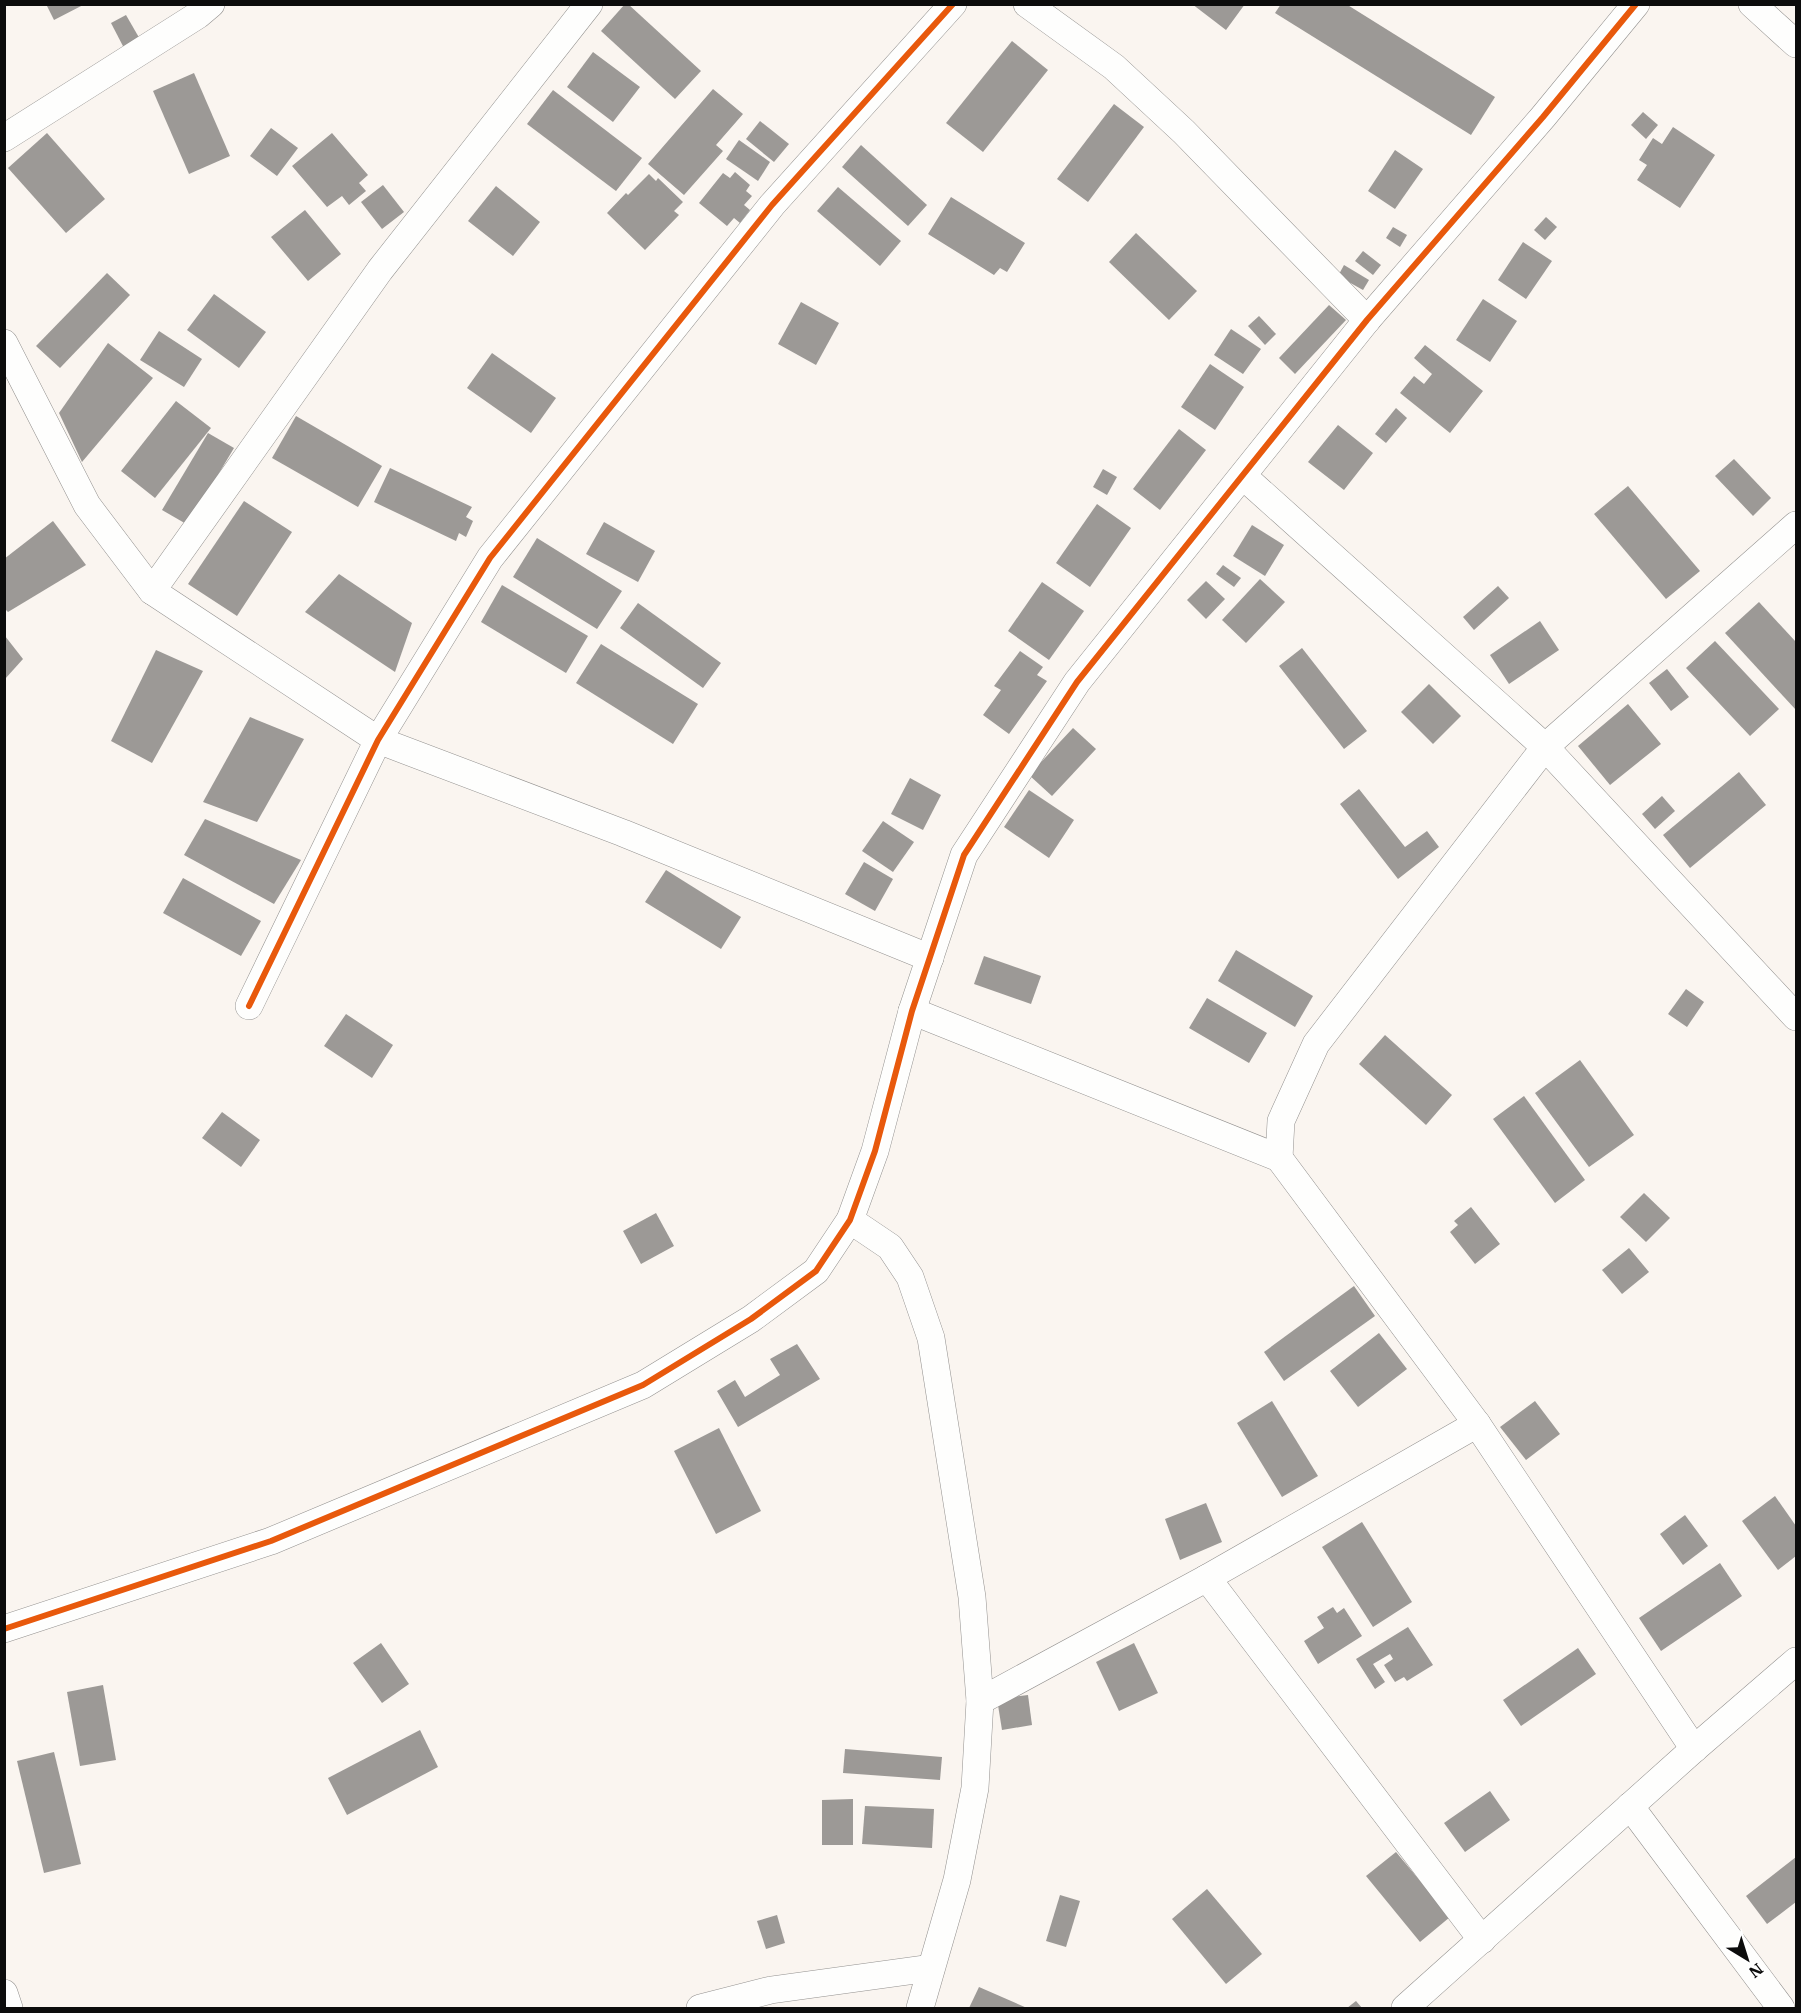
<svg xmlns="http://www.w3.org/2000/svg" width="1801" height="2013" font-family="'IBM Plex Serif',serif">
<rect width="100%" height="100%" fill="#faf5f0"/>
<!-- building -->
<g fill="#9c9996">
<path d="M 46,4 L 85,4 L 54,20 Z"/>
<path d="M 625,4 L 628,4 L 701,71 L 675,99 L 601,31 Z"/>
<path d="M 1192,4 L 1245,4 L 1226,30 Z"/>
<path d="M 1281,4 L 1346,4 L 1495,97 L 1471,135 L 1275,13 Z"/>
<path d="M 126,15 L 141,41 L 125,50 L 111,23 Z"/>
<path d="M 1012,41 L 1048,70 L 983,152 L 946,123 Z"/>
<path d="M 593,52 L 640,87 L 613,122 L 567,87 Z"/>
<path d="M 194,73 L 230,156 L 189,174 L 153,91 Z"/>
<path d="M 713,89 L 743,114 L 716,145 L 723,151 L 684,195 L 648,164 Z"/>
<path d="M 553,90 L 642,158 L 616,191 L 527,124 Z"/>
<path d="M 1114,104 L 1144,127 L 1088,202 L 1057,179 Z"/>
<path d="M 1643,112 L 1658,125 L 1646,139 L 1631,125 Z"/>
<path d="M 760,121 L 789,144 L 774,162 L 746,139 Z"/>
<path d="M 1673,127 L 1715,155 L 1680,208 L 1637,180 L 1647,165 L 1639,160 L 1653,138 L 1662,144 Z"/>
<path d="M 271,128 L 298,148 L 277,176 L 250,156 Z"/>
<path d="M 47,133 L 105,199 L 66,233 L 8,168 Z"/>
<path d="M 332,133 L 368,175 L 359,183 L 366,191 L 349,205 L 342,196 L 327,207 L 292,166 Z"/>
<path d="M 739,140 L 770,162 L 758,181 L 726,159 Z"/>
<path d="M 861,145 L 927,205 L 908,226 L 842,167 Z"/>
<path d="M 1395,150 L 1423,169 L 1395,209 L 1368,191 Z"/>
<path d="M 735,172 L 750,185 L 746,191 L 752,196 L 744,205 L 750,210 L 740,223 L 734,218 L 727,226 L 699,203 L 723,173 L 730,178 Z"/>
<path d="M 649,174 L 656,181 L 658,178 L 683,202 L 674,211 L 679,215 L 645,250 L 607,213 L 626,193 L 628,195 Z"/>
<path d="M 383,185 L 404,212 L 382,229 L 361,202 Z"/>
<path d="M 496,186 L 540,222 L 513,256 L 468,221 Z"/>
<path d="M 838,187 L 901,241 L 880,266 L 817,211 Z"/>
<path d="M 951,197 L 1025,243 L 1007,272 L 1000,268 L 994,275 L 928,234 Z"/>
<path d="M 305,210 L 341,254 L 308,281 L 271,237 Z"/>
<path d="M 1546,217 L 1557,227 L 1545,240 L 1534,230 Z"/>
<path d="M 1393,227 L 1407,235 L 1400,247 L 1386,238 Z"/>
<path d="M 1136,233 L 1197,291 L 1169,320 L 1109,262 Z"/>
<path d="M 1523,242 L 1552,261 L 1526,299 L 1498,280 Z"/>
<path d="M 1363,251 L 1381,265 L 1373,275 L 1355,261 Z"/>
<path d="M 1344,265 L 1369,280 L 1363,290 L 1338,276 Z"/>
<path d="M 107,273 L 130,295 L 60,368 L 36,346 Z"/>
<path d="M 214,294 L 266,332 L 239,368 L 187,330 Z"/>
<path d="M 1483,299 L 1517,321 L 1490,362 L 1456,340 Z"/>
<path d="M 801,302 L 839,323 L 816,365 L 778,344 Z"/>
<path d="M 1329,305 L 1346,320 L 1295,374 L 1279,358 Z"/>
<path d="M 1259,316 L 1276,334 L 1265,345 L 1248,326 Z"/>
<path d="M 1231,329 L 1261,349 L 1243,374 L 1214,355 Z"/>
<path d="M 159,331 L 202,359 L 184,387 L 140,360 Z"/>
<path d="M 108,343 L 153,378 L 82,462 L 59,413 Z"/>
<path d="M 1425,345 L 1483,391 L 1450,433 L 1400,393 L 1414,376 L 1424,384 L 1432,374 L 1414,358 Z"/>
<path d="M 492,353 L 556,398 L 531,433 L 467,388 Z"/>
<path d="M 1210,364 L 1244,387 L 1215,430 L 1181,407 Z"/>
<path d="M 176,401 L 211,428 L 155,498 L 121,471 Z"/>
<path d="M 1396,408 L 1407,418 L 1386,443 L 1375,434 Z"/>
<path d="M 296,416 L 382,466 L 358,507 L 272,458 Z"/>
<path d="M 1338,425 L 1373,453 L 1344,490 L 1308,462 Z"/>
<path d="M 1179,429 L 1206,450 L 1160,510 L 1133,489 Z"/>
<path d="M 208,433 L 234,448 L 188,525 L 162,510 Z"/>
<path d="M 1734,459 L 1771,498 L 1753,516 L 1715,476 Z"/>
<path d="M 390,468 L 472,507 L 466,517 L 473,521 L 466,537 L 459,533 L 456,541 L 374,502 Z"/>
<path d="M 1103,469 L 1117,477 L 1107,495 L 1093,487 Z"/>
<path d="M 1628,486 L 1700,571 L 1666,599 L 1594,514 Z"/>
<path d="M 244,501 L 292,532 L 237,616 L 188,584 Z"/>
<path d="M 1097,504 L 1131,528 L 1090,587 L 1056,563 Z"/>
<path d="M 53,521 L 86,565 L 8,612 L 4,608 L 4,559 Z"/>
<path d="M 604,522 L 655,551 L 638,582 L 586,554 Z"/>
<path d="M 1252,525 L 1284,545 L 1265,576 L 1233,556 Z"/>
<path d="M 537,538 L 622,591 L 597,629 L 513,577 Z"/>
<path d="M 1223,565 L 1241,578 L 1234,587 L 1216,574 Z"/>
<path d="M 339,574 L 412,623 L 395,672 L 305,612 Z"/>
<path d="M 1260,579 L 1285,602 L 1246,643 L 1222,620 Z"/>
<path d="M 1206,581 L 1225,599 L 1206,619 L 1187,600 Z"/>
<path d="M 1042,582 L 1084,611 L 1049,660 L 1008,631 Z"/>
<path d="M 502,585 L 588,636 L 566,673 L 481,622 Z"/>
<path d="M 1498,586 L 1509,598 L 1474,630 L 1463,617 Z"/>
<path d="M 1759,602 L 1796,642 L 1796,710 L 1725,633 Z"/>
<path d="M 638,603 L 721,663 L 703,688 L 620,628 Z"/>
<path d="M 1540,621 L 1559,650 L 1509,684 L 1490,655 Z"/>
<path d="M 5,636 L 23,659 L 5,679 Z"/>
<path d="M 1715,641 L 1779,709 L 1750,736 L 1686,668 Z"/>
<path d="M 601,644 L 698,704 L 673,744 L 576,683 Z"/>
<path d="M 1302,648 L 1367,731 L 1344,749 L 1279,666 Z"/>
<path d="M 156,650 L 203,671 L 152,763 L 111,741 Z"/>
<path d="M 1020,651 L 1043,667 L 1037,675 L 1047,681 L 1009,734 L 983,715 L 1001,690 L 994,686 Z"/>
<path d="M 1667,669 L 1689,697 L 1671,711 L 1649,683 Z"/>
<path d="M 1429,684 L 1461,716 L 1433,744 L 1401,712 Z"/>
<path d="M 1628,704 L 1661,744 L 1610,785 L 1578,746 Z"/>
<path d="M 250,717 L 304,739 L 257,822 L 203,802 Z"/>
<path d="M 1073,728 L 1096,749 L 1052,796 L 1029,775 Z"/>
<path d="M 1739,772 L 1766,805 L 1690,868 L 1663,835 Z"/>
<path d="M 910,778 L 941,795 L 923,830 L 891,814 Z"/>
<path d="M 1359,789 L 1405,847 L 1427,831 L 1439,847 L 1398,879 L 1340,804 Z"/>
<path d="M 1029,790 L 1074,820 L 1049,858 L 1004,827 Z"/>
<path d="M 1662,796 L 1675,811 L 1655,829 L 1642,814 Z"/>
<path d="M 205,819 L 301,860 L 274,904 L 184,855 Z"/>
<path d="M 883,821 L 914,842 L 893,872 L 862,851 Z"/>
<path d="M 864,862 L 893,879 L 875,911 L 845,894 Z"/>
<path d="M 666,870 L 741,917 L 721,949 L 645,902 Z"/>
<path d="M 183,878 L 261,921 L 241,956 L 163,913 Z"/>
<path d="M 1236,950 L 1313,996 L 1295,1027 L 1218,981 Z"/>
<path d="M 984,956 L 1041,976 L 1031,1004 L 974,984 Z"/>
<path d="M 1686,989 L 1704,1002 L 1687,1027 L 1668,1014 Z"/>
<path d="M 1207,998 L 1267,1033 L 1249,1063 L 1189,1028 Z"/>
<path d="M 346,1014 L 393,1045 L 372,1078 L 324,1046 Z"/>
<path d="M 1385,1035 L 1452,1095 L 1426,1125 L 1359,1064 Z"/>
<path d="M 1580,1060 L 1634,1135 L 1589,1167 L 1535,1093 Z"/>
<path d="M 1524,1096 L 1585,1180 L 1555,1203 L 1493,1119 Z"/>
<path d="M 222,1112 L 260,1140 L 241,1167 L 202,1138 Z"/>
<path d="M 1644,1193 L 1670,1218 L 1646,1242 L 1620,1217 Z"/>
<path d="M 1471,1207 L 1500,1244 L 1475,1264 L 1450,1232 L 1458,1225 L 1454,1221 Z"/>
<path d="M 656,1213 L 674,1246 L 641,1264 L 623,1231 Z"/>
<path d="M 1629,1248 L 1649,1272 L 1622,1294 L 1602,1270 Z"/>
<path d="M 1354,1286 L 1375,1316 L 1284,1381 L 1264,1352 Z"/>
<path d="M 1379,1333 L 1407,1369 L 1358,1407 L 1330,1371 Z"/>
<path d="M 797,1344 L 820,1379 L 738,1427 L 717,1391 L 735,1380 L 745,1397 L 780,1375 L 770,1359 Z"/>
<path d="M 1272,1401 L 1318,1476 L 1282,1497 L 1237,1423 Z"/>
<path d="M 1535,1401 L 1560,1434 L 1526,1460 L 1500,1427 Z"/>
<path d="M 719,1428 L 761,1511 L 716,1534 L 674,1451 Z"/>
<path d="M 1775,1496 L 1796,1526 L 1796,1556 L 1778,1570 L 1742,1521 Z"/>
<path d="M 1206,1503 L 1222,1542 L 1180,1560 L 1165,1519 Z"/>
<path d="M 1685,1515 L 1708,1546 L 1683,1565 L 1660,1534 Z"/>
<path d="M 1362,1522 L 1412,1602 L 1373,1627 L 1322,1547 Z"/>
<path d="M 1720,1563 L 1742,1596 L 1661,1651 L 1639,1618 Z"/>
<path d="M 1333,1607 L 1337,1613 L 1344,1608 L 1362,1636 L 1318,1664 L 1304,1641 L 1324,1628 L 1317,1617 Z"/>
<path d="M 1408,1627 L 1433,1665 L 1407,1681 L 1404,1677 L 1395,1682 L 1384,1665 L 1393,1659 L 1390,1654 L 1373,1664 L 1385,1682 L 1375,1689 L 1356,1659 Z"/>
<path d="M 381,1643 L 409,1684 L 382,1703 L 353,1663 Z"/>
<path d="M 1134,1643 L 1158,1693 L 1119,1711 L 1096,1662 Z"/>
<path d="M 1578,1648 L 1596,1674 L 1521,1726 L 1503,1700 Z"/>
<path d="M 103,1685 L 116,1760 L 80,1766 L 67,1692 Z"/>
<path d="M 1028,1695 L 1032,1725 L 1002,1730 L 997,1699 Z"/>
<path d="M 420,1730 L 438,1767 L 347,1815 L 328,1778 Z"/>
<path d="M 845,1749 L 942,1757 L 940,1780 L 843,1773 Z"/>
<path d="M 54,1752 L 81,1864 L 44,1873 L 17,1761 Z"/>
<path d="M 1490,1791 L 1510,1820 L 1465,1852 L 1444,1823 Z"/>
<path d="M 853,1799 L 853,1845 L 822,1845 L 822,1800 Z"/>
<path d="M 865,1806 L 934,1809 L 932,1848 L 862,1844 Z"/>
<path d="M 1396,1852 L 1450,1917 L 1420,1942 L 1366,1876 Z"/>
<path d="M 1796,1857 L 1796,1902 L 1767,1924 L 1746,1896 Z"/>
<path d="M 1207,1889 L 1262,1954 L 1226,1984 L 1172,1919 Z"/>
<path d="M 1060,1895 L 1080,1901 L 1066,1947 L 1046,1941 Z"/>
<path d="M 777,1915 L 785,1943 L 766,1949 L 757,1921 Z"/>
<path d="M 979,1987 L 1027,2008 L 969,2008 Z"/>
<path d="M 1356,2001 L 1362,2008 L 1347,2008 Z"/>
</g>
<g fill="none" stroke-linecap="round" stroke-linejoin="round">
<!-- minor casing -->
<g stroke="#93918f" stroke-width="28">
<g id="minor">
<path d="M 1027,4 L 1114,67 L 1184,132 L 1367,320"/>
<path d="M 1752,4 L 1796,44"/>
<path d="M 4,138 L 198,15 L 211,4"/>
<path d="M 4,343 L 87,505 L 152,591 L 378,740 L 623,833 L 930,958"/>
<path d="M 1243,476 L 1545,747 L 1796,1017"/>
<path d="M 152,591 L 380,270 L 589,4"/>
<path d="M 249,1006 L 378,740 L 490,558 L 772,205 L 953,4"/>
<path d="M 912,1011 L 1279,1158 L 1477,1424 L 1694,1749"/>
<path d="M 1279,1158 L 1281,1121 L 1316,1044 L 1545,747 L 1796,525"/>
<path d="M 850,1220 L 890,1247 L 910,1277 L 931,1338 L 972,1597 L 980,1701 L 975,1788 L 957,1880 L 920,2008"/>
<path d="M 1207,1578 L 1482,1940"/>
<path d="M 4,1629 L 271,1541 L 643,1385 L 751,1319 L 816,1271 L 850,1220 L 875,1151 L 912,1011 L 964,855 L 1077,682 L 1367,320 L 1543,117 L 1636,4"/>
<path d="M 980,1701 L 1207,1578 L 1477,1424"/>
<path d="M 1630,1806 L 1781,2008"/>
<path d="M 4,1993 L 9,2008"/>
<path d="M 700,2008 L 771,1990 L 931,1968"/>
<path d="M 1405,2008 L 1694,1749 L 1796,1661"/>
</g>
</g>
<!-- minor -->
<use href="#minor" stroke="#fefefd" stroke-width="27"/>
<!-- cycleway casing -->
<g stroke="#fff" stroke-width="10">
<g id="cycleway">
<path d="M 249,1006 L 378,740 L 490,558 L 772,205 L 953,4"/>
<path d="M 4,1629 L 271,1541 L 643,1385 L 751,1319 L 816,1271 L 850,1220 L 875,1151 L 912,1011 L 964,855 L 1077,682 L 1367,320 L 1543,117 L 1636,4"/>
</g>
</g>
<!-- cycleway -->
<use href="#cycleway" stroke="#e8590c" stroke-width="6"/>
</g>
<!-- border -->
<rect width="1801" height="2013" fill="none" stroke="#0c0c0c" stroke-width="12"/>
<!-- north arrow -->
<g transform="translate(1747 1959) rotate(142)" stroke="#ffffff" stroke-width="4.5" paint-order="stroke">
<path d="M0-4.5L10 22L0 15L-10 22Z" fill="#0c0c0c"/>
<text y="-9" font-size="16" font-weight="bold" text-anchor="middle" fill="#0c0c0c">N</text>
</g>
</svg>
